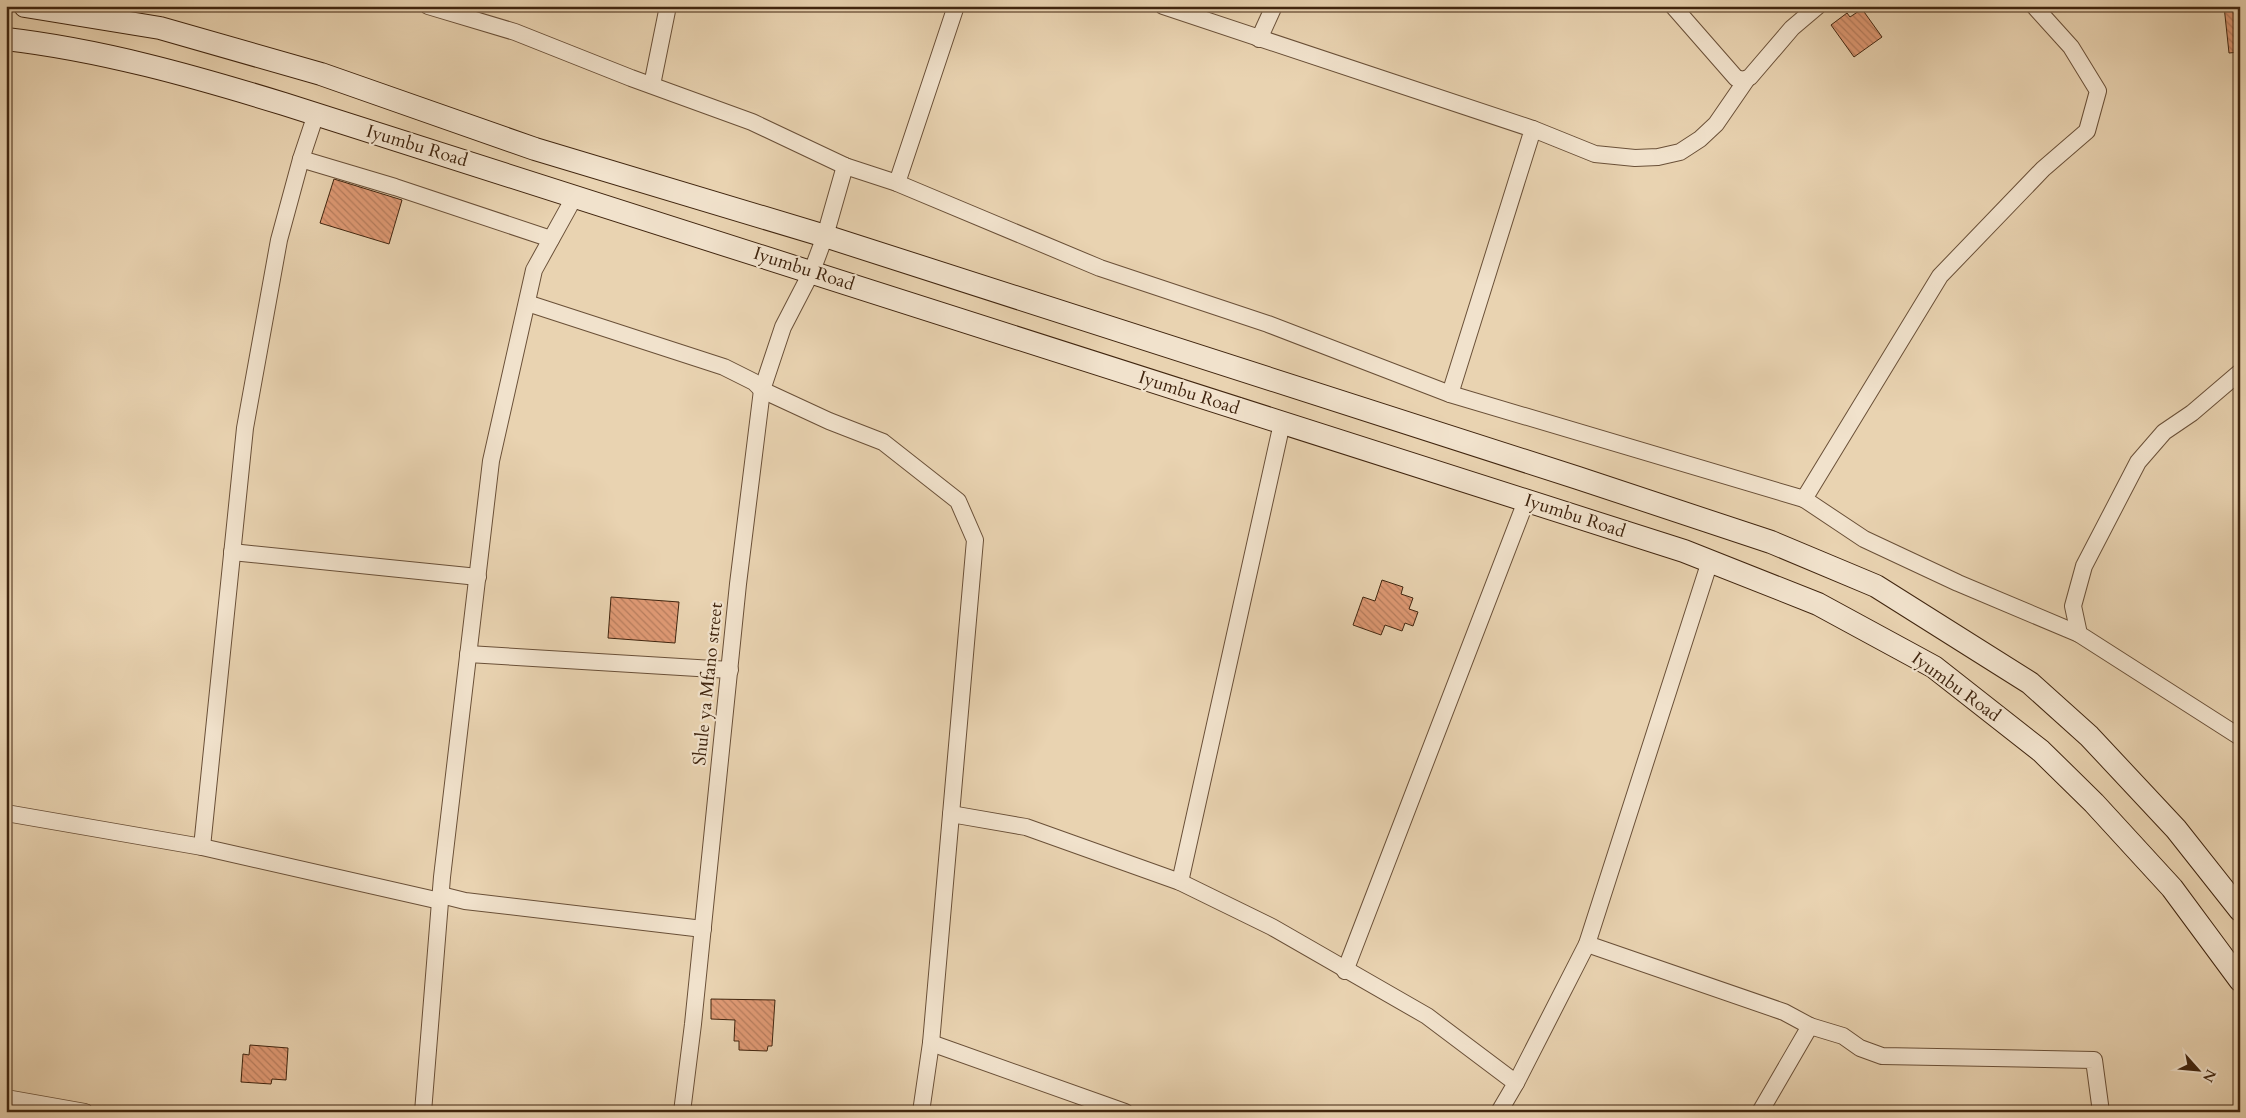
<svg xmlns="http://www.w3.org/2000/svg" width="2246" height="1118" font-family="Cardo,serif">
<defs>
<pattern id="building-back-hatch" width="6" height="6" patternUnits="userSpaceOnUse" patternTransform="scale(1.25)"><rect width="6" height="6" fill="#e09a75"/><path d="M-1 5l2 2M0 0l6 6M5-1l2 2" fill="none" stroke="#b77d5e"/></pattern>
</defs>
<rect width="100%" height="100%" fill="#e9d3b1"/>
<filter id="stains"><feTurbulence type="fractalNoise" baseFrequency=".004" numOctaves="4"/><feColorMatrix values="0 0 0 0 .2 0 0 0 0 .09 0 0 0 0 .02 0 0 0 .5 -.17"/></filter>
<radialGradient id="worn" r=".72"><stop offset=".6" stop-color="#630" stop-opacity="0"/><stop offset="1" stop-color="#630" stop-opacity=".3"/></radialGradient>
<!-- building -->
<g fill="url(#building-back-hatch)" stroke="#40250f">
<path d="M 2224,6 L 2240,6 L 2240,52 L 2229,53 Z"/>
<path d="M 1862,9 L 1882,37 L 1854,57 L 1831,25 L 1847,13 L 1850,17 Z"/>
<path d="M 334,179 L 402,200 L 389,244 L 320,223 Z"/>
<path d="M 1382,580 L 1403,587 L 1401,594 L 1413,598 L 1409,609 L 1418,612 L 1413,626 L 1405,623 L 1402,631 L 1385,625 L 1381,635 L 1353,625 L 1363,597 L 1375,601 Z"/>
<path d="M 611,597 L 679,602 L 675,643 L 608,638 Z"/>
<path d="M 711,999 L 775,1000 L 772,1046 L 768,1046 L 767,1051 L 739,1050 L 739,1041 L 734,1041 L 735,1020 L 711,1019 Z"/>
<path d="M 250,1045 L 288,1048 L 286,1080 L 272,1079 L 271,1084 L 241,1082 L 243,1054 L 249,1055 Z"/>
</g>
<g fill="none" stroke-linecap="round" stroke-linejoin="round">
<!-- street casing -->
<g stroke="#6a5038" stroke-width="18">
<g id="street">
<path d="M 428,6 L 515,32 L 631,78 L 752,122 L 845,166 L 897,183 L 1100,268 L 1268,324 L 1450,394 L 1804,499 L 1940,276 L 2043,169 L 2087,131 L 2098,91 L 2071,47 L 2034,6"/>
<path d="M 1163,6 L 1533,129 L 1450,394"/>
<path d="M 1673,6 L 1736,78 L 1743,80 L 1750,77 L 1792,28 L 1818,6"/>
<path d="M 1259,39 L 1274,6"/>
<path d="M 652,85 L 668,6"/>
<path d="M 1533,129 L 1595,154 L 1635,158 L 1658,157 L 1680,152 L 1700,139 L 1716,124 L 1747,79"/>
<path d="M 301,159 L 395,187 L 551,239"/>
<path d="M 897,183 L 956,6"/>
<path d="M 527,303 L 724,367 L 754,382 L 762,390 L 829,421 L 883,442 L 958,501 L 975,540 L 931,1043 L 921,1112"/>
<path d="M 2240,372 L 2192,413 L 2164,432 L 2138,462 L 2084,566 L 2073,606 L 2079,634 L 2240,737"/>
<path d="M 1804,499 L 1864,539 L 1958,583 L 2079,634"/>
<path d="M 232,552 L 478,577"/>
<path d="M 468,654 L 730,670"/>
<path d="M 6,813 L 202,847 L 440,901"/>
<path d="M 951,814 L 1026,827 L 1180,882 L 1272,927 L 1427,1016 L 1516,1083 L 1499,1112"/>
<path d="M 202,847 L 245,428 L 279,240 L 301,159 L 316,114"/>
<path d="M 1180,882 L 1282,423"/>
<path d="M 441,895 L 465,901 L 703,929"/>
<path d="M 1587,944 L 1784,1012 L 1810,1026 L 1760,1112"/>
<path d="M 1345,971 L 1526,501"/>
<path d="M 1810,1026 L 1843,1036 L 1860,1048 L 1882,1056 L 2094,1060 L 2101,1112"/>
<path d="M 931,1043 L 1125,1112"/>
<path d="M 1516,1083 L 1587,944 L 1710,561"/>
<path d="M 6,1098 L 85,1112"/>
<path d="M 423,1112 L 442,877 L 491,461 L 534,270 L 575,196"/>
<path d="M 682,1112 L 693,1024 L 738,584 L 762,390 L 783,327 L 812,271 L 825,236 L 845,166"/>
</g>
</g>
<!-- secondary casing -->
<g stroke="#40250f" stroke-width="24">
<g id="secondary">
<path d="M 25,6 L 160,28 L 321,74 L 535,149 L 825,236 L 1578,478 L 1771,542 L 1876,586 L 2030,683 L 2089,736 L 2176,829 L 2240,910"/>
<path d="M 6,39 C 101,50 193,76 284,104 L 1684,551 L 1818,604 L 1934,667 L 2041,751 L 2094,803 L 2172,888 L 2240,980"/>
</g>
</g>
<!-- street -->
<use href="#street" stroke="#f1e2cc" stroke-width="16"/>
<!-- secondary -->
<use href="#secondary" stroke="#f1e2cc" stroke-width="22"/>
</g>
<g text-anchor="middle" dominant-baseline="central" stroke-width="4.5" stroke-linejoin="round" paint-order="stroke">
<!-- street labels -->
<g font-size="18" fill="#40250f" stroke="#f1e2cc">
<text transform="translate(417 146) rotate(17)">Iyumbu Road</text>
<text transform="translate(804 269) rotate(18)">Iyumbu Road</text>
<text transform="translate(1189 393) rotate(18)">Iyumbu Road</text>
<text transform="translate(1575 516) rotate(18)">Iyumbu Road</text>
<text transform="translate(708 684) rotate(-84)">Shule ya Mfano street</text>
<text transform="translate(1956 687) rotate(36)">Iyumbu Road</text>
</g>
</g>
<!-- margin -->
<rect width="2246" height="1118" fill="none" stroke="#e9d3b1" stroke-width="25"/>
<rect x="8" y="8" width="2231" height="1103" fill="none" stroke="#40250f" stroke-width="2.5"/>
<rect x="12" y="12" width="2221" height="1093" fill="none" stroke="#40250f"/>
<!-- north arrow -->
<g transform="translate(2198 1070) rotate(117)" stroke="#f1e2cc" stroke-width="4" paint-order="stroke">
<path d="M0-4L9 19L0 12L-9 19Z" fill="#40250f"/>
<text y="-8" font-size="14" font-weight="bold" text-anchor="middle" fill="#40250f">N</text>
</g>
<rect width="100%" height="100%" filter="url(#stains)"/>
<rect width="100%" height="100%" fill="url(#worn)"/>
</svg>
